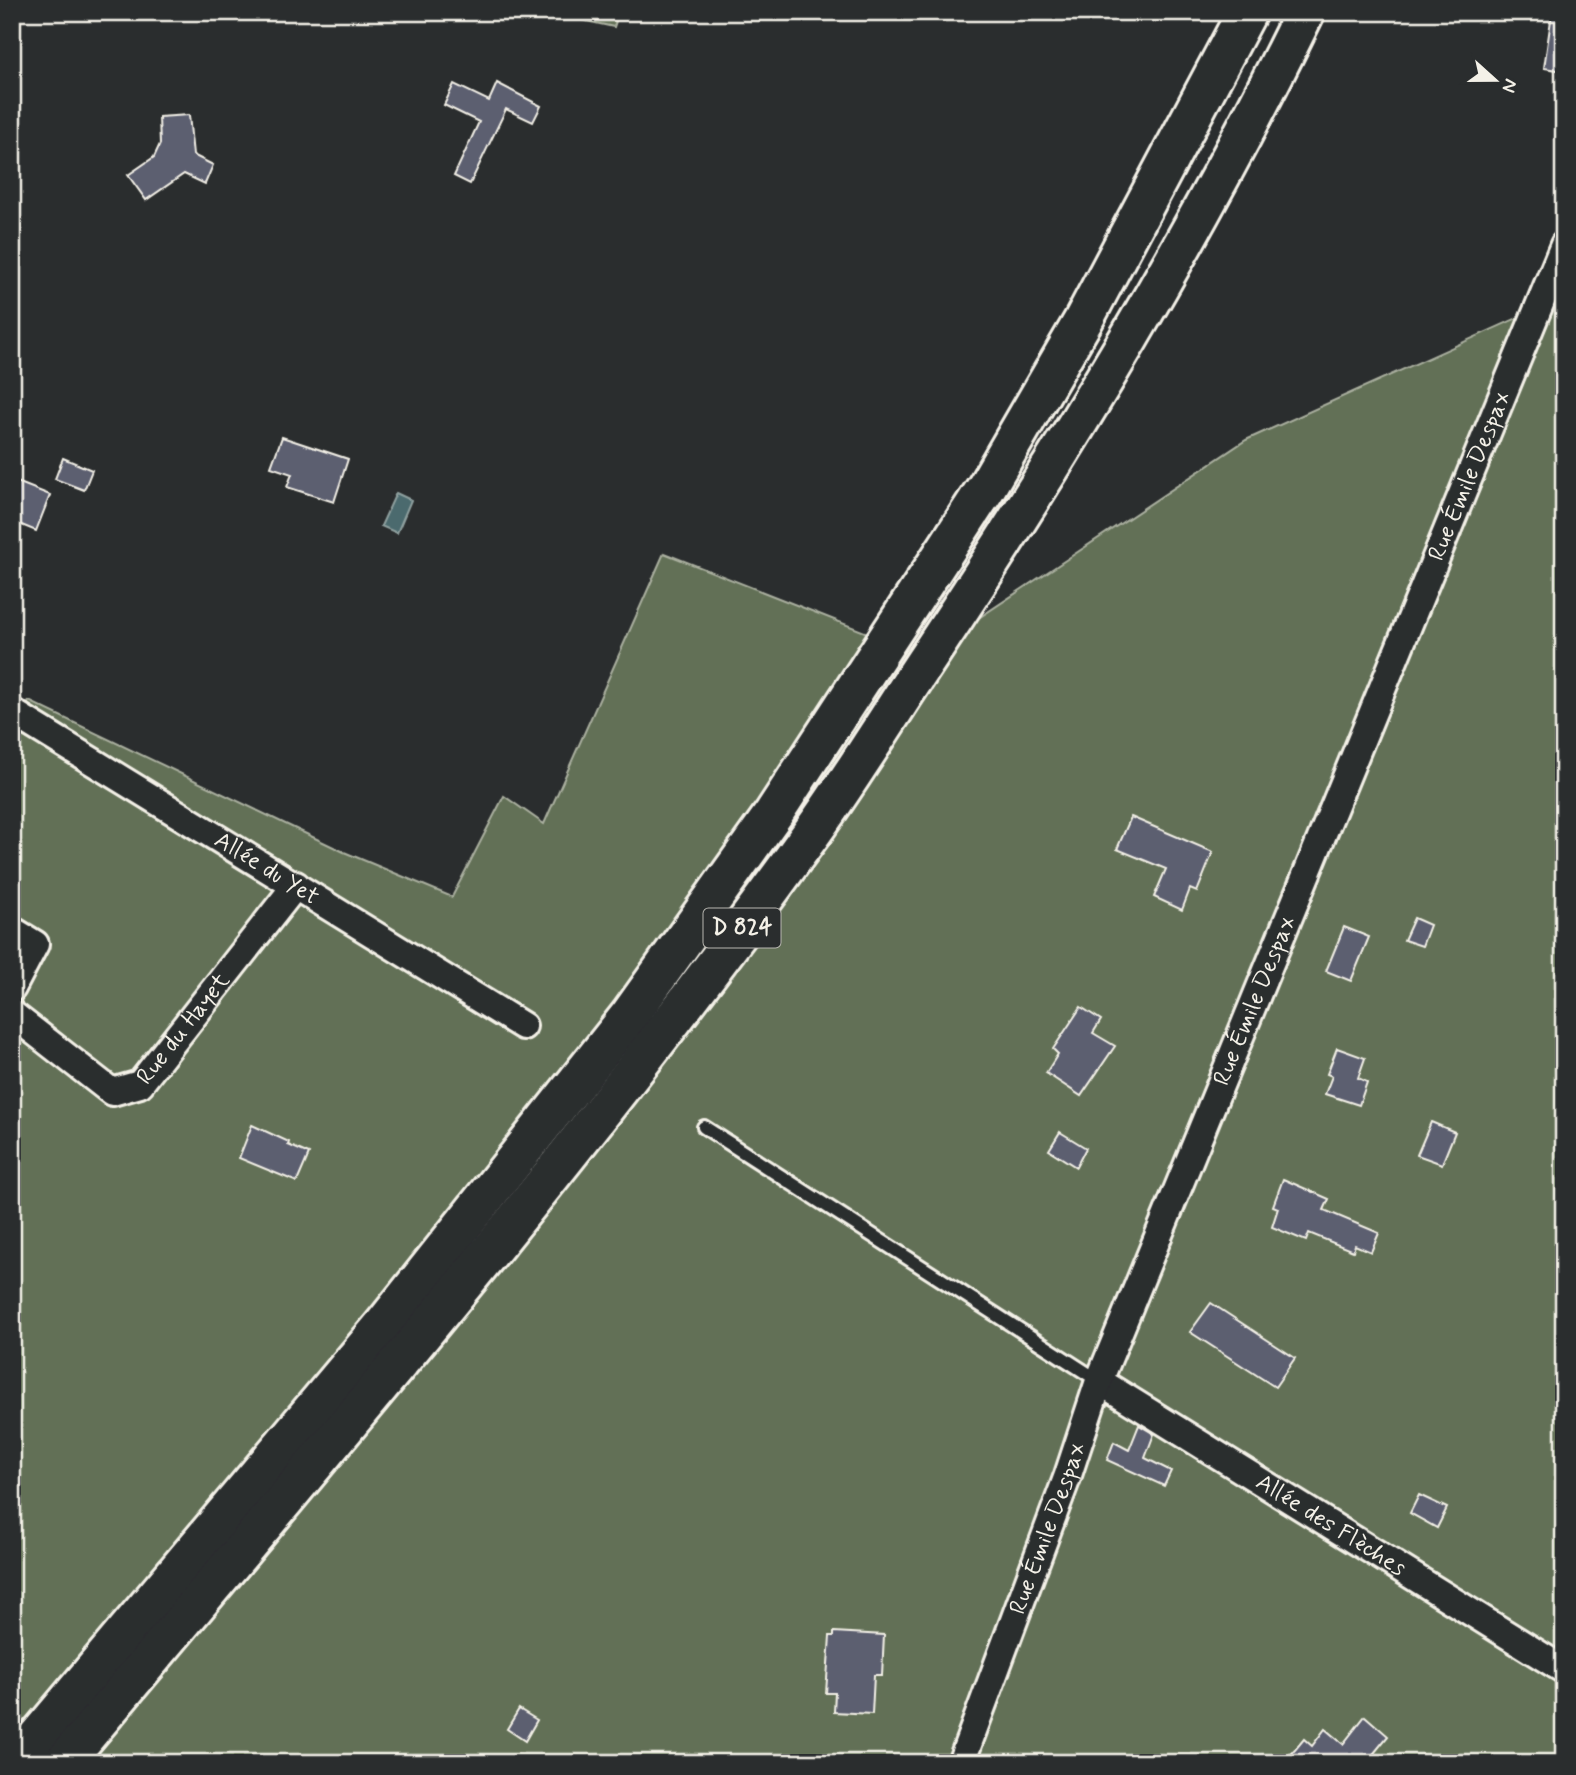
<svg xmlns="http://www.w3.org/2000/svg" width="1576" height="1775" font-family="Mynerve,sans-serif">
<rect width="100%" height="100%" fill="#2a2d2e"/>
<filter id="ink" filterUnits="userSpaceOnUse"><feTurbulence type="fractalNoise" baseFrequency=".0143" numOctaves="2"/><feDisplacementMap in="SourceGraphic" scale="14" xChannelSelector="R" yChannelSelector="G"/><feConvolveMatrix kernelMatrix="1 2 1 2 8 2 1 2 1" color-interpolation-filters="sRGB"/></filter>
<g filter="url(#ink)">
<!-- green -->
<g fill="#627057" stroke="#abb0a0" stroke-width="2">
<path d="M 545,12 L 619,12 L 614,27 Z"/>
<path d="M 1564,297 L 1564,1763 L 12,1763 L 12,741 L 29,701 L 344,852 L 452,897 L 504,796 L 544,824 L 664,553 L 923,655 L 1246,440 Z"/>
</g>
<!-- water -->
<path fill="#4c6a6e" stroke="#8fa09f" stroke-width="2" d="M 396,493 L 411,500 L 397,533 L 381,526 Z"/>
<!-- building -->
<g fill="#5b5e70" stroke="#f4f1e8" stroke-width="2">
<path d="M 1552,13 L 1564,14 L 1564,71 L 1544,68 Z"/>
<path d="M 497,83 L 541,106 L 533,122 L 506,109 L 470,184 L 454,176 L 479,122 L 444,105 L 454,84 L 489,101 Z"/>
<path d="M 189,115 L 193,155 L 213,165 L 205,184 L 184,174 L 146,200 L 128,175 L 154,157 L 160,144 L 159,117 Z"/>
<path d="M 282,437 L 348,459 L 334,502 L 287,487 L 292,474 L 271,467 Z"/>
<path d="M 63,458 L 92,470 L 84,490 L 55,479 Z"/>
<path d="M 12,480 L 50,495 L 36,531 L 12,521 Z"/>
<path d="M 1131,817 L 1213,852 L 1197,892 L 1190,889 L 1182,910 L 1154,897 L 1166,869 L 1117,849 Z"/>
<path d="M 1414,918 L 1430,925 L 1422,946 L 1404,940 Z"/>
<path d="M 1344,927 L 1369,937 L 1351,981 L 1326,971 Z"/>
<path d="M 1081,1007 L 1101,1020 L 1093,1033 L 1115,1046 L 1081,1096 L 1046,1073 L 1058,1054 L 1053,1049 Z"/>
<path d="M 1337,1048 L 1365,1058 L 1358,1078 L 1367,1082 L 1359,1105 L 1325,1094 L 1332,1076 L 1327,1074 Z"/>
<path d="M 1431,1122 L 1455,1132 L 1442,1164 L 1417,1155 Z"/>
<path d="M 252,1125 L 289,1142 L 288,1145 L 309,1154 L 297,1182 L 239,1158 Z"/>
<path d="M 1060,1132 L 1086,1148 L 1076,1167 L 1049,1150 Z"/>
<path d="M 1283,1179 L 1329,1199 L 1324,1210 L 1379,1233 L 1371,1252 L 1355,1245 L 1353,1251 L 1309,1233 L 1306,1241 L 1272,1227 L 1278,1208 L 1273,1206 Z"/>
<path d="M 1211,1303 L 1295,1358 L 1275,1387 L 1190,1332 Z"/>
<path d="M 1139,1425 L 1154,1434 L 1145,1458 L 1171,1471 L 1164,1486 L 1107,1460 L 1114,1442 L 1129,1450 Z"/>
<path d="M 1419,1495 L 1447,1508 L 1437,1528 L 1410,1513 Z"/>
<path d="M 834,1632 L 884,1635 L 882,1675 L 874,1675 L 872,1714 L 834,1712 L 835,1693 L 826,1693 L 830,1636 L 834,1636 Z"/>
<path d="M 519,1709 L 537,1720 L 525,1741 L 507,1729 Z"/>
<path d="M 1365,1716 L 1388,1736 L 1366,1763 L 1284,1763 L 1304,1739 L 1312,1746 L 1325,1729 L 1343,1744 Z"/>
</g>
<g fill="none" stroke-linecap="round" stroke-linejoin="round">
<!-- lane casing -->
<g stroke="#f4f1e8" stroke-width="18">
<path id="lane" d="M 704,1127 L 1099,1381"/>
</g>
<!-- street casing -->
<g stroke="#f4f1e8" stroke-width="32">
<g id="street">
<path id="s1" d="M 12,712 L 523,1026"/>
<path d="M 12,930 L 35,944 L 12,988"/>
<path id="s2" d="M 12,1014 L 112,1092 L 140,1084 L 296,885"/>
<path id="s3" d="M 1099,1381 L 1564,1670"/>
<path id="s4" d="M 961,1763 L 1068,1475 L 1099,1381 L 1564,245"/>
</g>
</g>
<!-- highway casing -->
<g stroke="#f4f1e8" stroke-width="44">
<g id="highway">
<path d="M 16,1763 L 383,1326 L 630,1015 L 774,813 L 986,488 L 1083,321 L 1247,12"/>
<path d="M 63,1763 C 316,1462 573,1164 803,845 C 848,784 887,719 929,656 C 1066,449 1196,236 1305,12"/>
</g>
</g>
<!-- lane -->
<use href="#lane" stroke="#2a2d2e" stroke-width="12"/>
<!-- street -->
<use href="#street" stroke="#2a2d2e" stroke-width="26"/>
<!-- highway -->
<use href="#highway" stroke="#2a2d2e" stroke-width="38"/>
</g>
</g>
<g text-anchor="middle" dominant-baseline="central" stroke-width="7" stroke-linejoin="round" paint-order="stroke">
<!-- shield labels -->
<rect fill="#2a2d2e" stroke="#b7b6b0" stroke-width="2" x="703.5" y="908.5" width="77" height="39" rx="5"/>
<g font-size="23" font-weight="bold" fill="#f4f1e8">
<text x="742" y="928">D 824</text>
</g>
<!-- street labels -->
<g font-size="24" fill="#f4f1e8" stroke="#2a2d2e">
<text stroke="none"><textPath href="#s4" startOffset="1384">Rue Émile Despax</textPath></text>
<text stroke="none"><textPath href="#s1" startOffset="299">Allée du Yet</textPath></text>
<text stroke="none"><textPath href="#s4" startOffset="817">Rue Émile Despax</textPath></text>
<text stroke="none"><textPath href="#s2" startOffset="226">Rue du Hayet</textPath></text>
<text stroke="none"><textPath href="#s3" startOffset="273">Allée des Flèches</textPath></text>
<text stroke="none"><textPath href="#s4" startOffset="250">Rue Émile Despax</textPath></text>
</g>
</g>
<!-- margin -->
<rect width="1576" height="1775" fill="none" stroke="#2a2d2e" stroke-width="42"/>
<rect x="21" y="21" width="1534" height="1733" fill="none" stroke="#f4f1e8" stroke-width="2.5" filter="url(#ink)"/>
<!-- north arrow -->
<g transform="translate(1495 80) rotate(111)" stroke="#2a2d2e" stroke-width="5" paint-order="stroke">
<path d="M0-5L12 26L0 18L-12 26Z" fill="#f4f1e8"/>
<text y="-10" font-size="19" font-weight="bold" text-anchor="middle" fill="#f4f1e8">N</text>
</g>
</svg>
